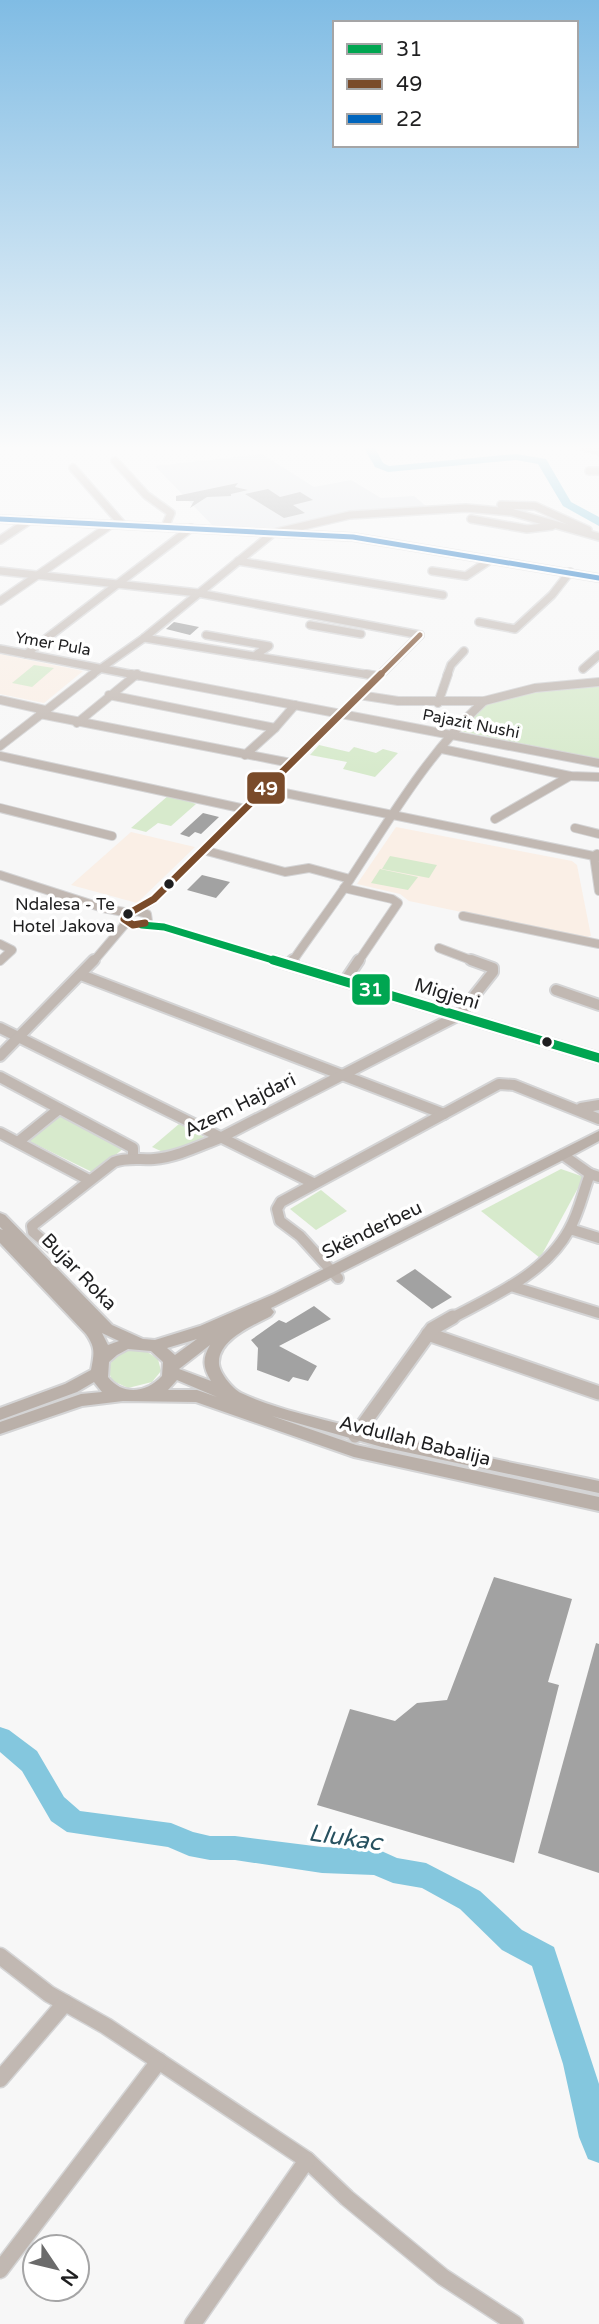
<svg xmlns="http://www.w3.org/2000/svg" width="599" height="2324" font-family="'Varela Round',sans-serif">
<rect width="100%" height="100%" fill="#f7f7f7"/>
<!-- built -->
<path fill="#e3e6ea" d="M 262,454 L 314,487 L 351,480 L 381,498 L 414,496 L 427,507 L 278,528 L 212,525 L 155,466 Z"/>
<!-- education -->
<g fill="#faefe6">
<path d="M 0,654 L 83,671 L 44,703 L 0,694 Z"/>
<path d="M 396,827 L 572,861 L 577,865 L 591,936 L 584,938 L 409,901 L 400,894 L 357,884 Z"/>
<path d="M 131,832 L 195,847 L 137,903 L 71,885 Z"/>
</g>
<!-- green -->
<g fill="#d7eacc">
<path d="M 34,665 L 54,668 L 32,687 L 12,683 Z"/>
<path d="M 599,686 L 599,759 L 460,731 C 463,725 465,717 471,712 C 499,689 563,687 599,686 Z"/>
<path d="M 319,745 L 349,752 L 354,747 L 376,753 L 383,749 L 398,753 L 375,777 L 343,769 L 347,762 L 310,755 Z"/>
<path d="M 169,795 L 196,804 L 171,826 L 158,823 L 146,832 L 131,828 Z"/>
<path d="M 390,856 L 437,865 L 429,878 L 382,869 Z"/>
<path d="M 380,869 L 418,877 L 408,890 L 371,883 Z"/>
<path d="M 62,1115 L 125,1147 L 94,1173 L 29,1141 Z"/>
<path d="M 179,1124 L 208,1139 L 165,1153 L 152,1147 Z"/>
<path d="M 561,1169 L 584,1177 L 540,1258 L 481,1211 Z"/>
<path d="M 321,1190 L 347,1211 L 316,1230 L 290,1209 Z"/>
<path d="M 129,1350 L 146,1351 L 158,1359 L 161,1371 L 152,1382 L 128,1388 L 113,1381 C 103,1366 114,1355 129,1350 Z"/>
</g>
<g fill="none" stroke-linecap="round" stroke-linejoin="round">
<!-- river -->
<g fill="#84c7de" fill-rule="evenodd">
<path d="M 363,446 L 374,446 L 383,463 L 389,466 L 516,454 L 546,459 L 571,502 L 599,517 L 599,526 L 563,506 L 538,464 L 516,460 L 388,472 L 375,467 Z"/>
<path d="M 0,1727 L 9,1730 L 37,1751 L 64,1797 L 80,1811 L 171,1823 L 193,1832 L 210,1836 L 235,1836 L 322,1847 L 377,1849 L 397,1858 L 426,1863 L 480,1891 L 522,1930 L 554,1947 L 599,2084 L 599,2163 L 588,2159 L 579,2137 L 563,2064 L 532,1966 L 502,1950 L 460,1909 L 422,1888 L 393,1883 L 374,1875 L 322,1873 L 235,1860 L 210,1860 L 189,1856 L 168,1847 L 67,1832 L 51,1821 L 22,1771 L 0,1752 Z"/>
</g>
</g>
<!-- building -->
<g fill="#a2a2a2">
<path d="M 238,483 L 235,487 L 248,490 L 231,494 L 231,496 L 207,497 L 190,508 L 194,501 L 176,501 L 176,496 Z"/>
<path d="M 268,489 L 280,497 L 300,492 L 313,500 L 293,505 L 305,513 L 284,518 L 245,494 Z"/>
<path d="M 174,622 L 199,627 L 190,635 L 166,629 Z"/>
<path d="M 203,813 L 219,817 L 201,834 L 195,832 L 189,837 L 180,834 Z"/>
<path d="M 202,875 L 230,882 L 216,898 L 187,890 Z"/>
<path d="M 415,1269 L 452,1297 L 432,1309 L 396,1281 Z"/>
<path d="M 314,1306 L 331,1319 L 279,1346 L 317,1366 L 308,1381 L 293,1377 L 289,1382 L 257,1370 L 258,1348 L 251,1340 L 279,1320 L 286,1323 Z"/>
<path d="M 494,1577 L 572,1599 L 548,1682 L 559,1685 L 514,1863 L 317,1805 L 350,1709 L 395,1721 L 417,1703 L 447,1700 Z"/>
<path d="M 596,1643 L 599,1644 L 599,1873 L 538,1853 Z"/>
</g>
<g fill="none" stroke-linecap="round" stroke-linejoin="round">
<!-- minor-far4 casing -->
<g stroke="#d4d4d5" stroke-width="10">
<g id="minor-far4">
<path d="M 584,447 L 599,451"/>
<path d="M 115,461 L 146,495 L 171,513 L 165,527"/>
<path d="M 73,468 L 122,524"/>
<path d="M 589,471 L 599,471"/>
<path d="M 501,505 L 535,506 L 588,530"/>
<path d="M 0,519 L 353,537 L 599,578"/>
<path d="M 471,519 L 527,529 L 552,526"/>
<path d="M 0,540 L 30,520"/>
<path d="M 238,561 L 443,595"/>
<path d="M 0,571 L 198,593 L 420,635"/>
<path d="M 432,571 L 466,576 L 490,560"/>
<path d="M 0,601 L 112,524"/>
<path d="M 479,622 L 515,629 L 552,595 L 570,572"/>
<path d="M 310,625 L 361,634"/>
<path d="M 206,635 L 269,646 L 257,654"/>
<path d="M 144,638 L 376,676"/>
<path d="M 0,649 L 140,676"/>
<path d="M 26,654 L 191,528"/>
<path d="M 583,669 L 599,655"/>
<path d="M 90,676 L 144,638 L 273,533 L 350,515 L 466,508 L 511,512 L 599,537"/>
<path d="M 135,676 L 137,674"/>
<path d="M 379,676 L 420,635"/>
<path d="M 447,676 L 451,665 L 464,651"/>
</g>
</g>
<!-- minor-far3 casing -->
<g stroke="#d4d4d5" stroke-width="10">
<g id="minor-far3">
<path d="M 131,674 L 599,763"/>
<path d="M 366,674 L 378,676"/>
<path d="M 109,695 L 275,728 L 245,755"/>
<path d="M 359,695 L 398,701 L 484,701 L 535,688 L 599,682"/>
<path d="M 0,700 L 45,710"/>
<path d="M 438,703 L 448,674"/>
<path d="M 40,714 L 291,763"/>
<path d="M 77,723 L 137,674"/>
<path d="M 275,728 L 295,705"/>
<path d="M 0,746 L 93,674"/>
<path d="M 442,749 L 570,776 L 599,777"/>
<path d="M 0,756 L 245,809"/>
<path d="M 265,789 L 599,857"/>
<path d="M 0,808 L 112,836"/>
<path d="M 495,819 L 570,776"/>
<path d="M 575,828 L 599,834"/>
<path d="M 203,850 L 285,872 L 309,868 L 350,879"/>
<path d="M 597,854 L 594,856 L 599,891"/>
<path d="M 0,875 L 103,908 L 129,913"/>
<path d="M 344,888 L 392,899 L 398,903 L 358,962"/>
<path d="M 136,911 L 147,914 L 148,921 L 137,925 L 124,921 L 126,915 Z"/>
<path d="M 136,911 L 154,899 L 381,674"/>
<path d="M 463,916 L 599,944"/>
<path d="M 142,925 L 164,927 L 279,962"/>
<path d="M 0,944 L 12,950 L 0,961"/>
<path d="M 439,948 L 476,962"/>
<path d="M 93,962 L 126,923"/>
<path d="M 292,962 C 309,937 328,912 345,887 C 388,822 427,754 484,701"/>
</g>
</g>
<!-- minor-far2 casing -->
<g stroke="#d4d4d5" stroke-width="14">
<g id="minor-far2">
<path d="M 273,960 L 599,1058"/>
<path d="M 290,964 L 293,960"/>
<path d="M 81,975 L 444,1114"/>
<path d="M 345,981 L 359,960"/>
<path d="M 556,990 L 599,1005"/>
<path d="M 0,1028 L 313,1183"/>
<path d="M 0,1056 L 94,960"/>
<path d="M 0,1077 L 133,1148 L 133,1159"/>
<path d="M 581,1108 L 599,1105"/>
<path d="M 0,1133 L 89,1180"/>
<path d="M 18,1142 L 59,1109"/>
<path d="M 563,1155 L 590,1174 L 599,1177"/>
<path d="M 570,1229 L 599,1238"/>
<path d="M 52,1248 L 33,1232 L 32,1226 L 114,1162 C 127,1157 140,1160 154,1159 C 177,1157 199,1146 220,1138 L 459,1015 L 493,972 L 493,968 L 471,960"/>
<path d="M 338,1278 L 300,1236 L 280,1221 L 277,1209 L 281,1202 L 499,1084 L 514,1085 L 599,1119"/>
<path d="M 511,1286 L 599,1313"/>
<path d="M 450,1319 C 493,1296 545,1274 569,1230 C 579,1213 583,1192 590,1174"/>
</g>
</g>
<!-- minor-far1 casing -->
<g stroke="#d4d4d5" stroke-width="17">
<g id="minor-far1">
<path d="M 428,1334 L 599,1393"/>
<path d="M 355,1436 L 432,1329 L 453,1317"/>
</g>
</g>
<!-- minor casing -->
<g stroke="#d4d4d5" stroke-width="19">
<g id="minor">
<path d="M 0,1956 L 49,1994 L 106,2026 L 307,2160 L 347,2198 L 443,2277 L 515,2324"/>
<path d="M 0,2079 L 65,2003"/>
<path d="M 0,2270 L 159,2061"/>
<path d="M 193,2324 L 307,2160"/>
</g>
</g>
<!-- major casing -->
<g stroke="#d4d4d5" stroke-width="4">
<path id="major" d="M 599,1131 L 599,1141 L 573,1155 L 271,1308 L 274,1312 L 271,1316 C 254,1325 217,1340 219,1364 C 220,1374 233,1389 241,1393 C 272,1408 315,1417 348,1426 C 431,1447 515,1463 599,1481 L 599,1493 L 382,1447 L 272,1416 L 356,1445 L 599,1497 L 599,1511 L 354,1457 L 196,1402 L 123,1401 L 82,1406 L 0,1434 L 0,1422 L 81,1394 L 102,1392 L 94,1382 L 77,1392 L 0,1420 L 0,1408 L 65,1384 L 91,1370 C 94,1354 96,1348 86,1334 L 0,1243 L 0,1229 L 3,1230 L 0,1227 L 0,1213 L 5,1215 L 112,1325 L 143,1339 L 155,1340 L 200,1326 L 274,1294 ZM 102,1333 L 119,1341 L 108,1345 ZM 197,1339 L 175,1355 L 167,1348 ZM 210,1345 C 202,1359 203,1367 211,1381 L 179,1369 ZM 128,1349 L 151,1351 L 163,1362 L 162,1376 C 146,1393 123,1396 108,1377 L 109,1362 L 117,1355 ZM 177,1380 L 217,1397 L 197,1390 L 168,1390 Z"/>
</g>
<!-- minor-far4 -->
<use href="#minor-far4" stroke="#c1b8b2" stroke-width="7"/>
<!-- minor-far3 -->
<use href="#minor-far3" stroke="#c1b8b2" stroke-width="8"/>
<!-- minor-far2 -->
<use href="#minor-far2" stroke="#c1b8b2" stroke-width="10"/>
<!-- minor-far1 -->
<use href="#minor-far1" stroke="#c1b8b2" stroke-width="13"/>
<!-- minor -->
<use href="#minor" stroke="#c1b8b2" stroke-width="16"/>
<!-- major -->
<use href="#major" fill="#bab0a9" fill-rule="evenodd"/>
<!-- bus-1-far1 casing -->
<g stroke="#fff" stroke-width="11">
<path id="bus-1-far1" d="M 142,925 L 164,927 L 279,962"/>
</g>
<!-- bus-1 casing -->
<g stroke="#fff" stroke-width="14">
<path id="bus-1" d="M 273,960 L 599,1058"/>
</g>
<!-- bus-2-far1 casing -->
<g stroke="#fff" stroke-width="9">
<path id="bus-2-far1" d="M 379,676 L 420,635"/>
</g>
<!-- bus-2 casing -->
<g stroke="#fff" stroke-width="11">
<path id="bus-2" d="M 145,923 L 133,925 L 124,919 L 126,915 L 154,899 L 381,674"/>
</g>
<!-- bus-3 casing -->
<g stroke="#fff" stroke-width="9">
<path id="bus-3" d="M 0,519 L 353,537 L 599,578"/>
</g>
<!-- bus-1-far1 -->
<use href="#bus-1-far1" stroke="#00a651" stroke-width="7"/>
<!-- bus-1 -->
<use href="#bus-1" stroke="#00a651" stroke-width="9"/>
<!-- bus-2-far1 -->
<use href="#bus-2-far1" stroke="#7a4b2a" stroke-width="5"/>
<!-- bus-2 -->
<use href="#bus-2" stroke="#7a4b2a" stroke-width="7"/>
<!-- bus-3 -->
<use href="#bus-3" stroke="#0065bd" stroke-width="5"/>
</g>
<!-- sky -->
<linearGradient id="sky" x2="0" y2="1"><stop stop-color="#80bce4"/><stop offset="0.58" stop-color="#fbfbfb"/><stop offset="1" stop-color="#fbfbfb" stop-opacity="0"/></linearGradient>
<rect width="599" height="772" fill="url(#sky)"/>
<!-- markers -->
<g fill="#1f1f20" stroke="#fff" stroke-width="2.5">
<circle cx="169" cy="884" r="6"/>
<circle cx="128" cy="914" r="6"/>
<circle cx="547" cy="1042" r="6"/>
</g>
<g text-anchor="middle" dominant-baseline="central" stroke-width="7" stroke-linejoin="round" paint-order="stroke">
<!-- far-street labels -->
<g font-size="16" fill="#1f1f20" stroke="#fff">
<text transform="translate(53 644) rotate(10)">Ymer Pula</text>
<text transform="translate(471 724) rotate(11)">Pajazit Nushi</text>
</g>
<!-- bus labels -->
<g font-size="17" fill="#1f1f20" stroke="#fff" text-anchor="end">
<text x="115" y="904">Ndalesa - Te<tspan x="115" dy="22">Hotel Jakova</tspan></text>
</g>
<!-- street labels -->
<g font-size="19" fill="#1f1f20" stroke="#fff">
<text transform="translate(447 994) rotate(17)">Migjeni</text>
<text transform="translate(240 1105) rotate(-26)">Azem Hajdari</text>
<text transform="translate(372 1230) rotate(-26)">Skënderbeu</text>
<text transform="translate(79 1272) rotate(46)">Bujar Roka</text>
<text transform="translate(415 1441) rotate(14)">Avdullah Babalija</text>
</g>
<!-- near-water labels -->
<g font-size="24" font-style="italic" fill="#27515f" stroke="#fff">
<text transform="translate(345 1838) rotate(8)">Llukac</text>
</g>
</g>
<g stroke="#fff" stroke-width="2.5">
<rect x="246" y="771" width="40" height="34" rx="7" fill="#7a4b2a"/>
<rect x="351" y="973" width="40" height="33" rx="7" fill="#00a651"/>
</g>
<g font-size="19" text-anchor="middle" font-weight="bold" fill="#fff">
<text x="266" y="795">49</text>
<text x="371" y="996">31</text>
</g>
<!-- legend -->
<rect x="333" y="21" width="245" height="126" fill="#ffffff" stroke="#a5a5a6" stroke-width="2"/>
<rect x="347" y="44" width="35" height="10" fill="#00a651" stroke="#a5a5a6" stroke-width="2"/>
<text x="396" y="56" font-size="21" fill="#1f1f20">31</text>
<rect x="347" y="79" width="35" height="10" fill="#7a4b2a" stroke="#a5a5a6" stroke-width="2"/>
<text x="396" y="91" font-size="21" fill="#1f1f20">49</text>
<rect x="347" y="114" width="35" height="10" fill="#0065bd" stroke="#a5a5a6" stroke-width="2"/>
<text x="396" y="126" font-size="21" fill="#1f1f20">22</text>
<!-- north arrow -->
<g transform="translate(56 2268) rotate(125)"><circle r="33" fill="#ffffff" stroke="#a5a5a6" stroke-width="2"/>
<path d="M0-5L12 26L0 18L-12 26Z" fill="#6b6b6b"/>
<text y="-10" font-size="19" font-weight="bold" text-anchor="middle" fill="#1f1f20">N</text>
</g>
</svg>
